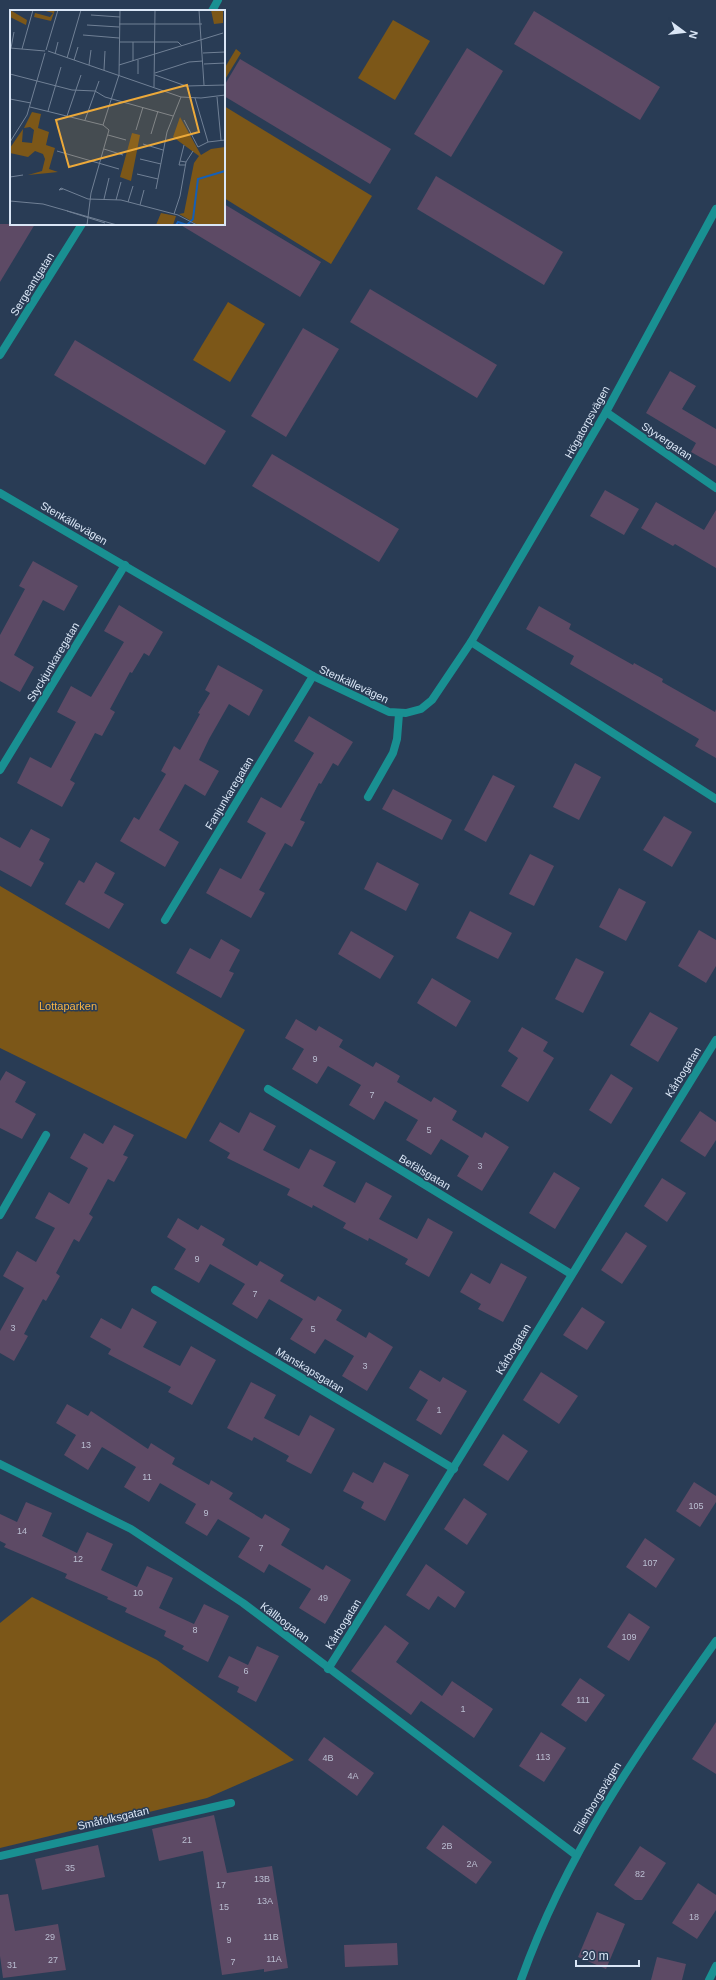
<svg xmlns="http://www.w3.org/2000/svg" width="716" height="1980" font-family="Arial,sans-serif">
<rect width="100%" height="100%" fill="#293c55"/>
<!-- green -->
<g fill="#7c5718">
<path d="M 393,20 L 430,41 L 395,100 L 358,78 Z"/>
<path d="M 236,49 L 241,53 L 224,81 L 224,69 Z"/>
<path d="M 224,106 L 372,196 L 331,264 L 224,198 Z"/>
<path d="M 228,302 L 265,324 L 230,382 L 193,360 Z"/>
<path d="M 0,886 L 245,1030 L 186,1139 L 0,1048 Z"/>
<path d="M 32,1597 L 157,1660 L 294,1760 L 207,1798 L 0,1848 L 0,1623 Z"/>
</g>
<!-- building -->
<g fill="#5d4a65">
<path d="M 534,11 L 660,87 L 640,120 L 514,44 Z"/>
<path d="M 467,48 L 503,71 L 451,157 L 414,134 Z"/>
<path d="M 240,59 L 391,149 L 370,184 L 224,96 L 224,86 Z"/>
<path d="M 436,176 L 563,252 L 544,285 L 417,209 Z"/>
<path d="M 224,204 L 321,262 L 300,297 L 179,224 L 224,224 Z"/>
<path d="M 0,224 L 35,224 L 0,282 Z"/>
<path d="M 370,289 L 497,365 L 477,398 L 350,322 Z"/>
<path d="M 303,328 L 339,349 L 286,437 L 251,416 Z"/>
<path d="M 75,340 L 226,431 L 205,465 L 54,375 Z"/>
<path d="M 670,371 L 696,386 L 682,409 L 716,429 L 716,466 L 691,452 L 696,443 L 646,413 Z"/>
<path d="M 272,454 L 399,529 L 379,562 L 252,486 Z"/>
<path d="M 605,490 L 639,509 L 624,535 L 590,516 Z"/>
<path d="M 656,502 L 704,530 L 716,510 L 716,568 L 675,544 L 673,546 L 641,528 Z"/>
<path d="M 33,561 L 78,586 L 64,611 L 43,600 L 14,655 L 34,667 L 20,692 L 0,681 L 0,635 L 25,589 L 19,586 Z"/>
<path d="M 119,605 L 163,632 L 149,656 L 144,653 L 132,673 L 130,672 L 110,709 L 115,712 L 102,736 L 95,733 L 70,780 L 75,783 L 62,807 L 17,783 L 30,757 L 51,768 L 76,722 L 57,712 L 71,686 L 91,697 L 124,642 L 104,631 Z"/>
<path d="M 539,606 L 571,624 L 569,629 L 633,665 L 634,663 L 663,679 L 662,682 L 715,712 L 716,709 L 716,758 L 695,746 L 699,739 L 570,664 L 574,656 L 526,629 Z"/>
<path d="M 218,665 L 263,690 L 249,716 L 229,704 L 209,739 L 199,760 L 219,771 L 205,796 L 185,784 L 159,830 L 179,842 L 165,867 L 120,841 L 134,817 L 139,820 L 166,774 L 161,771 L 174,746 L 180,750 L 200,714 L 198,713 L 210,693 L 205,690 Z"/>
<path d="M 309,716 L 353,742 L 338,766 L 333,763 L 321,784 L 319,783 L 300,820 L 305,822 L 292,847 L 285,843 L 259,890 L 265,893 L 251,918 L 206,893 L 220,868 L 241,879 L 266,833 L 247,822 L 261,797 L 281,808 L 314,753 L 294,741 Z"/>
<path d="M 575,763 L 601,777 L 579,820 L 553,807 Z"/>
<path d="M 493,775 L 515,786 L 486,842 L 464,830 Z"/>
<path d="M 393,789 L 452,820 L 442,840 L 382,809 Z"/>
<path d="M 664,816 L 692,832 L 672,867 L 643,850 Z"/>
<path d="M 31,829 L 50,839 L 39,860 L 44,863 L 31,887 L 0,870 L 0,837 L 20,848 Z"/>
<path d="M 530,854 L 554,866 L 534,906 L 509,894 Z"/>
<path d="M 96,862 L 115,873 L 104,893 L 124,904 L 109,929 L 65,904 L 79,880 L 84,883 Z"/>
<path d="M 377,862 L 419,884 L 406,911 L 364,889 Z"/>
<path d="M 619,888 L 646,902 L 626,941 L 599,927 Z"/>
<path d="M 470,911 L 512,933 L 498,959 L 456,938 Z"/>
<path d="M 699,930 L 716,940 L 716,966 L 706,983 L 678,966 Z"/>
<path d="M 351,931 L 394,956 L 380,979 L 338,954 Z"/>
<path d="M 221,939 L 240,950 L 229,971 L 234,973 L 221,998 L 176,973 L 190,948 L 210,959 Z"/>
<path d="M 576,958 L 604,972 L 583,1013 L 555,999 Z"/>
<path d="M 432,978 L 471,1001 L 456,1027 L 417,1003 Z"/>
<path d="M 650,1012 L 678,1028 L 658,1062 L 630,1045 Z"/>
<path d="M 296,1019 L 316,1031 L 319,1026 L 343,1040 L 339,1047 L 373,1067 L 376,1062 L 400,1076 L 397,1082 L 431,1102 L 434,1097 L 457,1111 L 452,1120 L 482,1138 L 485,1132 L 509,1147 L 482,1191 L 457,1176 L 469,1156 L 441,1139 L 431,1155 L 406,1140 L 418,1120 L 385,1101 L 374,1120 L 349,1105 L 361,1085 L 328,1066 L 317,1084 L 292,1069 L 304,1049 L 285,1038 Z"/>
<path d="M 522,1027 L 548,1042 L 543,1051 L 554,1058 L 528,1102 L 501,1086 L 518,1058 L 508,1051 Z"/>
<path d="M 6,1071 L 26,1082 L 15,1102 L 36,1114 L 22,1139 L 0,1128 L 0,1081 Z"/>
<path d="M 611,1074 L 633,1088 L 611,1124 L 589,1110 Z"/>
<path d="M 700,1111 L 716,1122 L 716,1140 L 705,1157 L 680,1141 Z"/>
<path d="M 250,1112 L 276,1126 L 263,1150 L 299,1169 L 310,1149 L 336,1162 L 323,1186 L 355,1203 L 366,1182 L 392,1196 L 379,1219 L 417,1239 L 428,1218 L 453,1232 L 429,1277 L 405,1264 L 408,1259 L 369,1238 L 368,1241 L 343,1228 L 346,1223 L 313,1205 L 312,1208 L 287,1195 L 290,1189 L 227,1158 L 230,1153 L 209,1141 L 220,1122 L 239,1133 Z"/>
<path d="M 114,1125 L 134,1135 L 123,1155 L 128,1157 L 114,1182 L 108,1179 L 89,1214 L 93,1217 L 79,1242 L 74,1239 L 56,1273 L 60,1276 L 46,1301 L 43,1299 L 24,1334 L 28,1336 L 14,1361 L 0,1353 L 0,1331 L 24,1288 L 3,1276 L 17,1251 L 36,1262 L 55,1228 L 35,1218 L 49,1192 L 69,1204 L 88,1168 L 70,1158 L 84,1133 L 103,1144 Z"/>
<path d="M 554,1172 L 580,1188 L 555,1229 L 529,1213 Z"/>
<path d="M 662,1178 L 686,1193 L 667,1222 L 644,1206 Z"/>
<path d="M 178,1218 L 198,1230 L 201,1225 L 225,1239 L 222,1245 L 257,1266 L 260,1261 L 284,1275 L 280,1281 L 315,1301 L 318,1296 L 342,1310 L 336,1320 L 366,1338 L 369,1332 L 393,1347 L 367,1391 L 342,1376 L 354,1356 L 325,1339 L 315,1354 L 290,1339 L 303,1319 L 269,1299 L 257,1319 L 232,1304 L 245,1284 L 210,1264 L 199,1283 L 174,1269 L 186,1249 L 167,1237 Z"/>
<path d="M 626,1232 L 647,1246 L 622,1284 L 601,1270 Z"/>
<path d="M 501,1263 L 527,1277 L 503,1322 L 478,1309 L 481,1304 L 460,1292 L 471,1273 L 490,1284 Z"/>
<path d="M 582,1307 L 605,1322 L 587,1350 L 563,1335 Z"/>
<path d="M 132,1308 L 157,1322 L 143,1347 L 180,1366 L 191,1346 L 216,1360 L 192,1405 L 168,1392 L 171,1387 L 108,1354 L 111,1349 L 90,1337 L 101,1318 L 121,1329 Z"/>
<path d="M 420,1370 L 440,1382 L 443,1377 L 467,1391 L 441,1435 L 416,1420 L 428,1400 L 409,1388 Z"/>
<path d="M 541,1372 L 578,1396 L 559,1424 L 523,1400 Z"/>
<path d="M 251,1382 L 276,1395 L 264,1418 L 299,1436 L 310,1415 L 335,1429 L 311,1474 L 286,1461 L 289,1456 L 254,1437 L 252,1441 L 227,1428 Z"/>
<path d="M 67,1404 L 88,1416 L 91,1411 L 148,1449 L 151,1443 L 175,1458 L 172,1464 L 209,1485 L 211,1480 L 233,1493 L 229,1499 L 262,1519 L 265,1514 L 290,1529 L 281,1545 L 323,1570 L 326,1565 L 351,1580 L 325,1624 L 299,1608 L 311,1589 L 269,1564 L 264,1573 L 238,1557 L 250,1538 L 218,1519 L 207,1536 L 185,1523 L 196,1504 L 160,1483 L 149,1502 L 124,1487 L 136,1467 L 102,1447 L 88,1470 L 64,1455 L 76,1435 L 56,1423 Z"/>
<path d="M 503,1434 L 528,1451 L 508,1481 L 483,1465 Z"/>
<path d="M 384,1462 L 409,1475 L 385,1521 L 361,1508 L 364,1502 L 343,1491 L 353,1472 L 373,1483 Z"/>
<path d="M 694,1482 L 716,1496 L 716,1502 L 700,1527 L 676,1511 Z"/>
<path d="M 464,1498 L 487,1514 L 467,1545 L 444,1529 Z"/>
<path d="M 26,1502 L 52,1513 L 42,1536 L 77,1553 L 87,1532 L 113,1544 L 101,1570 L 137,1587 L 147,1566 L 173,1578 L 159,1608 L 194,1624 L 204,1604 L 229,1616 L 208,1662 L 182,1649 L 184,1646 L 164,1636 L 166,1631 L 125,1612 L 127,1608 L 107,1599 L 108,1597 L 65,1578 L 67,1574 L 4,1547 L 6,1544 L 0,1541 L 0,1514 L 17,1522 Z"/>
<path d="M 645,1538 L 675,1559 L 656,1588 L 626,1567 Z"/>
<path d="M 426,1564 L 465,1592 L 455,1608 L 438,1596 L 429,1610 L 406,1595 Z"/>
<path d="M 629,1613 L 650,1627 L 629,1661 L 607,1647 Z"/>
<path d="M 385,1625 L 409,1643 L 396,1662 L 442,1696 L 452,1681 L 493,1709 L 474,1738 L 421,1701 L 411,1715 L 351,1671 Z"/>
<path d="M 257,1646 L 279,1656 L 256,1702 L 237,1692 L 239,1687 L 218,1677 L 229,1656 L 248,1665 Z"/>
<path d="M 580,1678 L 605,1695 L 586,1722 L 561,1705 Z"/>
<path d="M 716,1722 L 716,1774 L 692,1759 Z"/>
<path d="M 541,1732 L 566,1748 L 544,1782 L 519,1766 Z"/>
<path d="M 324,1737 L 374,1773 L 357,1796 L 308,1760 Z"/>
<path d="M 214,1815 L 227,1873 L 272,1866 L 288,1968 L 264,1972 L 264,1969 L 222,1975 L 203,1851 L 159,1861 L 152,1829 Z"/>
<path d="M 443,1825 L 492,1862 L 476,1884 L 426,1848 Z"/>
<path d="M 98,1845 L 105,1877 L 42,1890 L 35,1859 Z"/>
<path d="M 640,1846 L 666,1863 L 642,1900 L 635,1900 L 614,1885 Z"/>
<path d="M 698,1883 L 716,1895 L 716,1910 L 697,1939 L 672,1923 Z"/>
<path d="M 8,1894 L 15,1931 L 58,1924 L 66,1970 L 3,1978 L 0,1956 L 0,1895 Z"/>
<path d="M 597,1912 L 625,1924 L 606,1969 L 578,1957 Z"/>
<path d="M 397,1943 L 398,1965 L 345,1967 L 344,1945 Z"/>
<path d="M 657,1957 L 686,1964 L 682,1980 L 651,1980 Z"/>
</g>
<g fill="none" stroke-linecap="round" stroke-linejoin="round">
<!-- pedestrian -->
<path stroke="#199092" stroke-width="8" d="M 368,797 L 393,753 L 397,739 L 399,714"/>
<!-- minor -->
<g stroke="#199092" stroke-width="8">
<path d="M 212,11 L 218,0"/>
<path d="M 0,355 L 82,224"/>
<path d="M 606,412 L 716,488"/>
<path d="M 0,493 L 313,676 L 389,712 L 406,713 L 421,709 L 432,700 L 471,642 L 716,799"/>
<path d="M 471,642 L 606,412 L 716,209"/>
<path d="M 0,770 L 125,565"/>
<path d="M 165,920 L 313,676"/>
<path d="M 268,1089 L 571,1274"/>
<path d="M 0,1215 L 46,1135"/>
<path d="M 155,1290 L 454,1469"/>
<path d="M 0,1464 L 131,1529 L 243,1603 L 576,1855"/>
<path d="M 328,1669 C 460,1460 587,1249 716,1040"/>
<path d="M 0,1856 L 231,1803"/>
<path d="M 709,1980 L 716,1966"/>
</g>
<!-- tertiary -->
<path stroke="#199092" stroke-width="8" d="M 521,1980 C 566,1854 639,1749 716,1641"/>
</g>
<g text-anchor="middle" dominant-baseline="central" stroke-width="3" stroke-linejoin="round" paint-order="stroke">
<!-- number labels -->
<g font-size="9" fill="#bbbfd2">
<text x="315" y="1059">9</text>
<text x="372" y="1095">7</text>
<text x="429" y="1130">5</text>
<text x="480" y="1166">3</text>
<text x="197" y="1259">9</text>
<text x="255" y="1294">7</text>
<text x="13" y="1328">3</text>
<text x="313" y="1329">5</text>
<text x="365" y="1366">3</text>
<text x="439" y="1410">1</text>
<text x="86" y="1445">13</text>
<text x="147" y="1477">11</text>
<text x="696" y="1506">105</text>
<text x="206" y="1513">9</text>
<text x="22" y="1531">14</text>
<text x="261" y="1548">7</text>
<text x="78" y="1559">12</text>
<text x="650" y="1563">107</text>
<text x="138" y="1593">10</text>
<text x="323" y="1598">49</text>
<text x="195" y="1630">8</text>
<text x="629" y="1637">109</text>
<text x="246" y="1671">6</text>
<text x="583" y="1700">111</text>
<text x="463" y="1709">1</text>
<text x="543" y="1757">113</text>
<text x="328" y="1758">4B</text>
<text x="353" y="1776">4A</text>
<text x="187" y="1840">21</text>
<text x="447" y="1846">2B</text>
<text x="472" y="1864">2A</text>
<text x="70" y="1868">35</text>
<text x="640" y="1874">82</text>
<text x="262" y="1879">13B</text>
<text x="221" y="1885">17</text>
<text x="265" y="1901">13A</text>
<text x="224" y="1907">15</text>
<text x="694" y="1917">18</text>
<text x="50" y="1937">29</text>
<text x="271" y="1937">11B</text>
<text x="229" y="1940">9</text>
<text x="274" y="1959">11A</text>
<text x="53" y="1960">27</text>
<text x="233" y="1962">7</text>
<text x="12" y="1965">31</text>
</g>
<!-- street labels -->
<g font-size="11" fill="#dae6f6" stroke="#293c55">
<text transform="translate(32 284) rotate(-58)">Sergeantgatan</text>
<text transform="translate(587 422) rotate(-61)">Högatorpsvägen</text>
<text transform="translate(667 441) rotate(34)">Styvergatan</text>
<text transform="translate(74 523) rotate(30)">Stenkällevägen</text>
<text transform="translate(53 662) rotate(-59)">Styckjunkaregatan</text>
<text transform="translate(354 684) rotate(25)">Stenkällevägen</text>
<text transform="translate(229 793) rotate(-59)">Fanjunkaregatan</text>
<text transform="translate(683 1072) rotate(-58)">Kårbogatan</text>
<text transform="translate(425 1172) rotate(31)">Befälsgatan</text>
<text transform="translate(513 1349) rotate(-59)">Kårbogatan</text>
<text transform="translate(310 1370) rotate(31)">Manskapsgatan</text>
<text transform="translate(285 1622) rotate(37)">Källbogatan</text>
<text transform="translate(343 1624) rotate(-58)">Kårbogatan</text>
<text transform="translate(597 1798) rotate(-59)">Ellenborgsvägen</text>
<text transform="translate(113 1818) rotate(-13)">Småfolksgatan</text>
</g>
<!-- park labels -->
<g font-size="11" fill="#fab544" stroke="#293c55">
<text x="68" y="1006">Lottaparken</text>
</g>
</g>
<!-- overview -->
<g transform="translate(10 10)">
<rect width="215" height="215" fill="#293c55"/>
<path d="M 0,0 L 17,10 L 16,15 L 0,7 ZM 32,0 L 45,0 L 41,11 L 24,7 L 25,3 L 40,7 L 43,3 ZM 201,0 L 213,0 L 213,13 L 204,14 ZM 22,102 L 31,104 L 28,118 L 39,122 L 36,135 L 45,138 L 39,159 L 48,162 L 18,165 L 32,161 L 35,149 L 33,144 L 25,141 L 18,147 L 0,143 L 0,138 L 13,119 L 12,132 L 22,133 L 24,120 L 20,117 L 14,118 ZM 170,107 L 191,145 L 201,139 L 215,137 L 215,215 L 188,215 L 169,204 L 174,203 L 184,153 L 189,146 L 163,127 ZM 122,123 L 130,125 L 121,171 L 110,167 ZM 151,203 L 166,206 L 163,215 L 146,215 Z" fill="#7c5718"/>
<path fill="none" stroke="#145fb6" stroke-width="2" d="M 166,215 L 168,212 L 177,215 L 183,209 L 188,169 L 215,161"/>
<path fill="none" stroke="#708095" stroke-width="1" d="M 189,0 L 194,75M 81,5 L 110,7M 109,14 L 192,14M 77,15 L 109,17M 73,25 L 109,28M 109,32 L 168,32 L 172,36M 0,38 L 35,41M 1,38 L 4,22M 12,39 L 23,0M 36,40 L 48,0M 38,41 L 171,87 L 191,88 L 215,85M 193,43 L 215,42M 45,44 L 48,32M 57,48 L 71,0M 64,50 L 68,37M 123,51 L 123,32M 194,54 L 215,53M 79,55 L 81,40M 109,55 L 213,23M 94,60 L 95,41M 145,63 L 179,52 L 193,51M 0,64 L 62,80 L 85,81 L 95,87 L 163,106M 128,64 L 128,50M 145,65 L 176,76 L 215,75M 144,77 L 145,0M 207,87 L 211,130M 185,88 L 198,132M 0,89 L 21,93M 20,97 L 93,115M 38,101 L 51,57M 57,106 L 71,65M 75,110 L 89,71M 174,110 L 188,137 L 198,132 L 215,130M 126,120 L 133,97M 141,124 L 148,101M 98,125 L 116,130M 0,132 L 17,105 L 35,43M 133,134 L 153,140M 94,139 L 113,145M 47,141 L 109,159M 130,149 L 151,154M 170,151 L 174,135M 176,152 L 183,141M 127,164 L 148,169M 0,167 L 13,165M 53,179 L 49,180 L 51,178 L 78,189 L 111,190 L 168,205 L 187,215M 146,179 L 157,122 L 171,87M 94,189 L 99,168M 106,190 L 111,172M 0,191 L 33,194 L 107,215M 118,192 L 123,176M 130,195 L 134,180M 57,201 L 95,213M 164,204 L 170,186 L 176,152 L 170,151 L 169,155 L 175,155M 77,215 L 81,183 L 99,120 L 93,115 L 109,65 L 110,0"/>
<path fill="#eca93a" fill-opacity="0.15" stroke="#eca93a" stroke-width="2" d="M 177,75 L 189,122 L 59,157 L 46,110 Z"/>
<rect width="215" height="215" fill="none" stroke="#dae6f6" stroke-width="2"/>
</g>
<!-- north arrow -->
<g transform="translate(684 32) rotate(105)" stroke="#293c55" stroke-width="3" paint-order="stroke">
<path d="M0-3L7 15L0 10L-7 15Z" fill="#dae6f6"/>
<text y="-6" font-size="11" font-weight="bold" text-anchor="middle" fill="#dae6f6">N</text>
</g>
<!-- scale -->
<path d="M576 1960v6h63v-6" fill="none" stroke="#dae6f6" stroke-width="2"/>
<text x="582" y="1960" font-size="12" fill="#dae6f6" stroke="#293c55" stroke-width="3" paint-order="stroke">20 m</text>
</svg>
